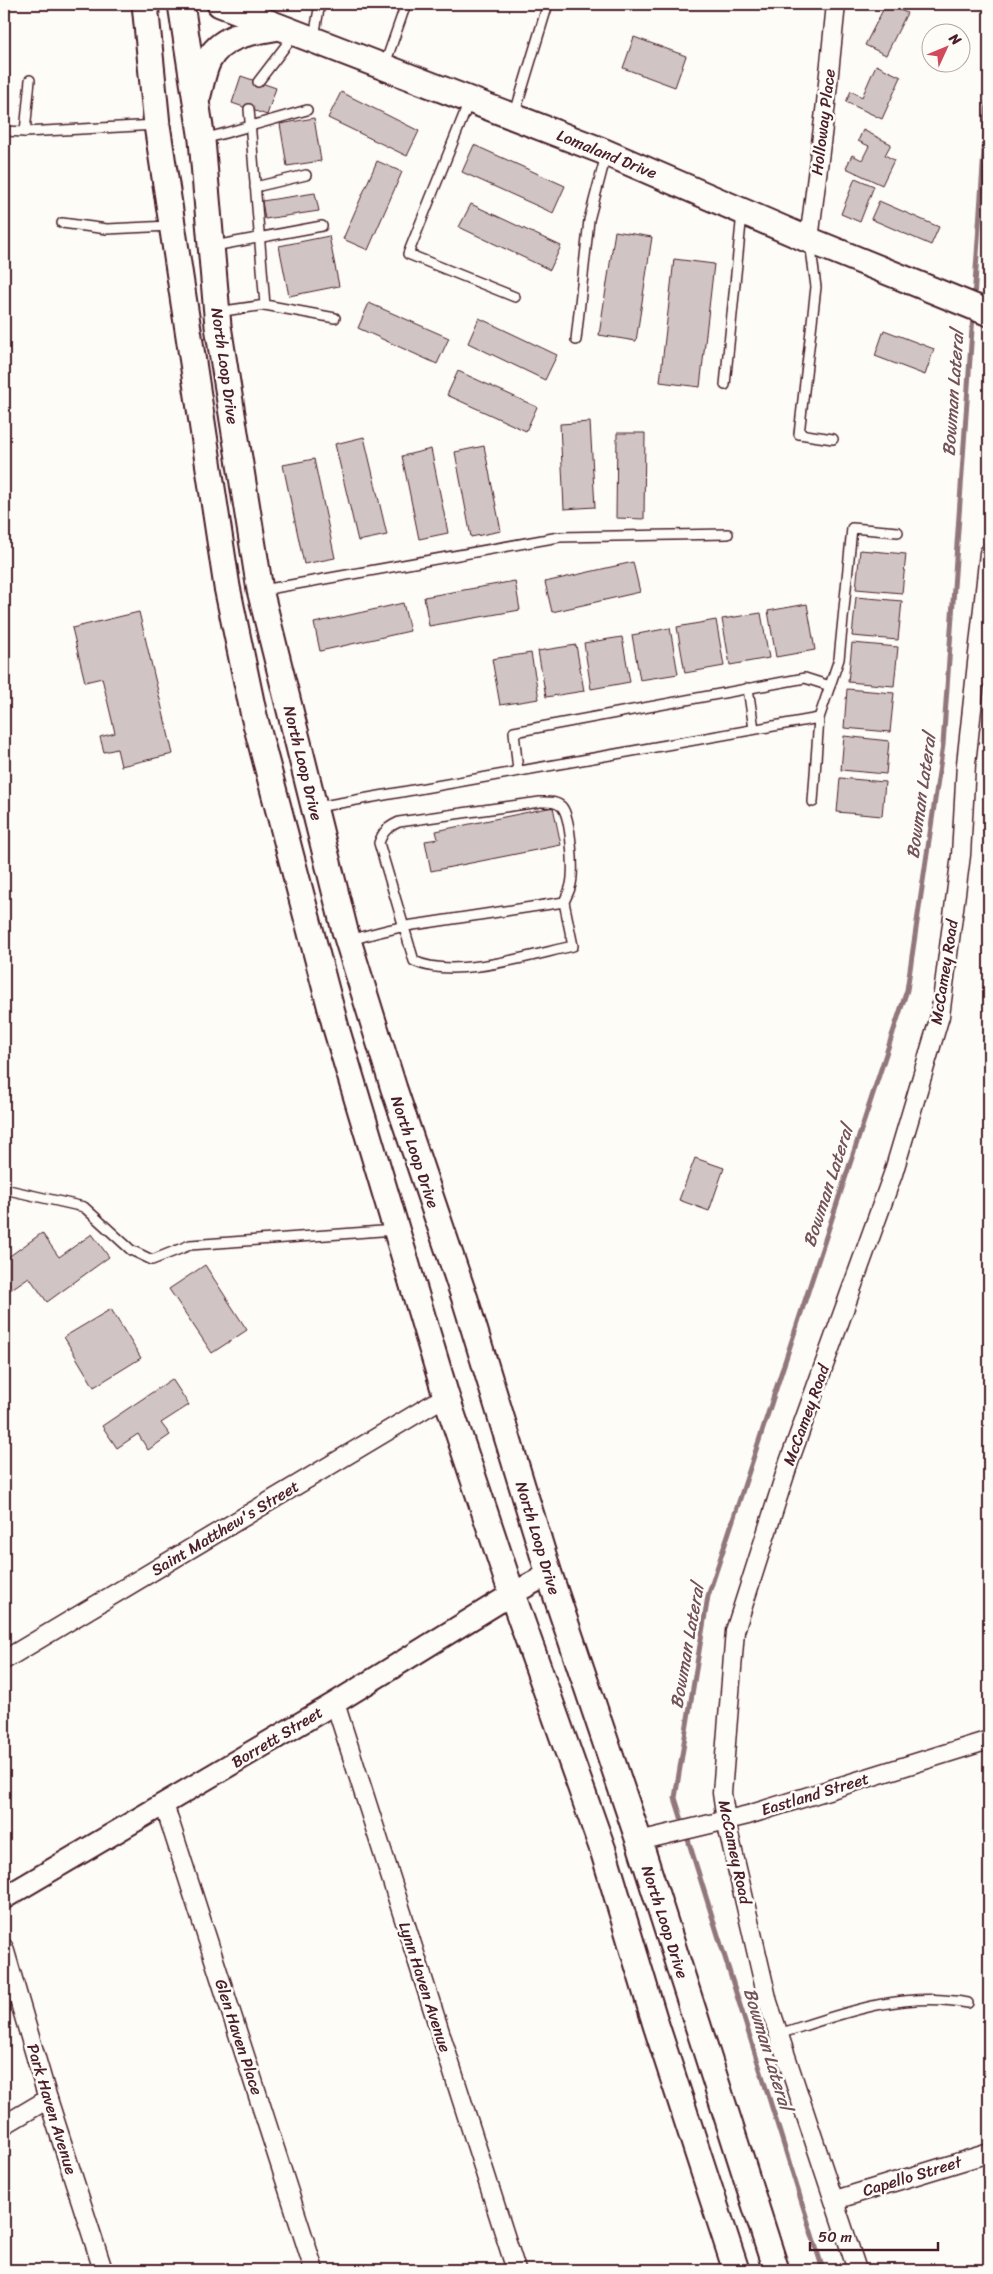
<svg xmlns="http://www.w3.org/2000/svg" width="993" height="2274" font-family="Sriracha,sans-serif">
<rect width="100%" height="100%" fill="#fdfcf7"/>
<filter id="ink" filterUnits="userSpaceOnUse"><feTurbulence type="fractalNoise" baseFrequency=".02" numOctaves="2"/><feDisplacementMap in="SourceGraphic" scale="10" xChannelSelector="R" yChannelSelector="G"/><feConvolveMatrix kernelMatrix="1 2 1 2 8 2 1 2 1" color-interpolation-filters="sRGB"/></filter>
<g filter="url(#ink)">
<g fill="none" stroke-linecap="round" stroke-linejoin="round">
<!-- stream -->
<g stroke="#91777b" stroke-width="5">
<path d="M 974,299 L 989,78"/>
<path d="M 823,2270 L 675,1798 L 708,1596 L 907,990 L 943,745 L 973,315"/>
</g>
</g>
<!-- building -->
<g fill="#d0c5c4" stroke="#4a1f2b">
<path d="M 886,4 L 907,13 L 886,55 L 865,45 Z"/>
<path d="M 634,37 L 686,56 L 675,87 L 623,68 Z"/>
<path d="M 876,65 L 901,77 L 882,119 L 846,102 L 851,91 L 862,97 Z"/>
<path d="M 241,76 L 276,88 L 267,115 L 232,103 Z"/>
<path d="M 341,92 L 419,131 L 407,156 L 328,118 Z"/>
<path d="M 314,118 L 321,161 L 287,166 L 280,124 Z"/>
<path d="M 863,130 L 891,144 L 885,155 L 894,160 L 882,185 L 846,168 L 852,155 L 862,160 L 869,146 L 858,141 Z"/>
<path d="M 474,145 L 565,186 L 553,213 L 462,172 Z"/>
<path d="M 377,161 L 402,172 L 368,250 L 343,239 Z"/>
<path d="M 855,178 L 874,186 L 860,222 L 841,214 Z"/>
<path d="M 315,193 L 319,211 L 265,219 L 262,201 Z"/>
<path d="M 879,201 L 939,227 L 931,245 L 871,219 Z"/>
<path d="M 471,204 L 561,246 L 550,270 L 459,227 Z"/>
<path d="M 615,231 L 652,237 L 636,341 L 599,335 Z"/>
<path d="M 329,236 L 339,286 L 289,296 L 279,246 Z"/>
<path d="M 674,259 L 714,264 L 700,387 L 660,382 Z"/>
<path d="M 369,303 L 449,338 L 437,364 L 358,328 Z"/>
<path d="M 479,318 L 557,355 L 545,380 L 468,343 Z"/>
<path d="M 884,330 L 934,349 L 925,375 L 875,356 Z"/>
<path d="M 458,371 L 537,407 L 526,431 L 447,395 Z"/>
<path d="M 590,422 L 595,507 L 564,509 L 560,424 Z"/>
<path d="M 617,433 L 645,433 L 644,519 L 616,518 Z"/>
<path d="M 364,437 L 387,535 L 358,541 L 335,444 Z"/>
<path d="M 484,446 L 501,531 L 471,537 L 455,452 Z"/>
<path d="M 431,449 L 448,533 L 419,539 L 402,456 Z"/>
<path d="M 314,459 L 335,558 L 304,564 L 283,465 Z"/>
<path d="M 860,550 L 906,554 L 902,593 L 856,589 Z"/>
<path d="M 633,562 L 640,592 L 552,612 L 545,582 Z"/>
<path d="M 515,581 L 520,610 L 429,626 L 424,597 Z"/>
<path d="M 856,597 L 902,601 L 898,640 L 852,636 Z"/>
<path d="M 403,603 L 410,631 L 320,651 L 314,623 Z"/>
<path d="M 807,604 L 815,650 L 776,657 L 768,611 Z"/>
<path d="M 139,612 L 173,754 L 121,766 L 117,749 L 104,752 L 100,737 L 115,733 L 102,678 L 85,682 L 72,628 Z"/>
<path d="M 761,613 L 769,658 L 730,665 L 722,619 Z"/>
<path d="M 716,620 L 724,666 L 685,673 L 677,627 Z"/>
<path d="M 670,628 L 678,674 L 640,680 L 632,635 Z"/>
<path d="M 622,637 L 630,682 L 591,689 L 584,643 Z"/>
<path d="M 852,643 L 898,647 L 894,686 L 848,682 Z"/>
<path d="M 576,645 L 584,691 L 546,697 L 538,651 Z"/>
<path d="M 531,653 L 539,699 L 500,705 L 492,659 Z"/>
<path d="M 847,689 L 894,693 L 890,732 L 844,728 Z"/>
<path d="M 844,736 L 889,741 L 886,774 L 841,770 Z"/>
<path d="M 840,778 L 885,782 L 882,816 L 837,812 Z"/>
<path d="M 553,807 L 561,845 L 431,871 L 425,841 L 438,839 L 436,831 Z"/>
<path d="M 695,1158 L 724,1168 L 709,1211 L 679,1200 Z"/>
<path d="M 42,1233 L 59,1257 L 92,1234 L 109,1257 L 47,1302 L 29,1277 L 7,1292 L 4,1287 L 4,1260 Z"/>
<path d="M 205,1265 L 247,1330 L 212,1353 L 169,1289 Z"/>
<path d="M 111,1309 L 141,1358 L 94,1387 L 64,1337 Z"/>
<path d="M 172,1379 L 189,1405 L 161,1423 L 170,1435 L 148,1450 L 138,1434 L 117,1448 L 102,1426 Z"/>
</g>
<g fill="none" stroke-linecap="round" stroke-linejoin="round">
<!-- service casing -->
<g stroke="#4a1f2b" stroke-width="12">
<g id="service">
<path d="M 314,37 L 319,9 L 317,4"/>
<path d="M 384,67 L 406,4"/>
<path d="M 30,80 L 25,132 L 157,125"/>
<path d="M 258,82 L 294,35"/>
<path d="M 469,102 L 408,254 L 515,297"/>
<path d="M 514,116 L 548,4"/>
<path d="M 4,131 L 25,132"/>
<path d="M 204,139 L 307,110"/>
<path d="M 255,187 L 306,175"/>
<path d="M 62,223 L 107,229 L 170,226"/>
<path d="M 810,242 L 816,287 L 799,434 L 833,439"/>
<path d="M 214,246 L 322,226"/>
<path d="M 265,305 L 335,318"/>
<path d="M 217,312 L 265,305 L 249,109"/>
<path d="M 576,340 L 589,220 L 606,155"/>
<path d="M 725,385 L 742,213"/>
<path d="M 263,590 L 559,537 L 728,534"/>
<path d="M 748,688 L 754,729"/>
<path d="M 819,718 L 839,659 L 852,528 L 898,532"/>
<path d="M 518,771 L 514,732 L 805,678 L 830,686"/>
<path d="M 317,807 L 819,718 L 813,802"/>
<path d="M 351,940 C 374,933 396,927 420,924 L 564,902 C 566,897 569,892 570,888 C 575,874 571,818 562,807 C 556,801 548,802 540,802 L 399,822 C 388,827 383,831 379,843 L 414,961 C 453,980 531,955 573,946 L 564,902"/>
<path d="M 4,1189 L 84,1207 L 131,1250 L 152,1260 L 190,1245 L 395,1230"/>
<path d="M 779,2034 C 841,2014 902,1990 968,2003"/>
</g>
</g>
<!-- minor casing -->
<g stroke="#4a1f2b" stroke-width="21">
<g id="minor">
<path d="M 809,240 L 826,103 L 836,4"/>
<path d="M 4,1660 L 446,1396"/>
<path d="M 335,1703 L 516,2270"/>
<path d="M 164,1804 L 314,2270"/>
<path d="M 639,1841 L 748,1815 L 989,1740"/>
<path d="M 4,1948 L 48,2099 L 103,2270"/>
<path d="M 4,2125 L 48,2099"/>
<path d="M 835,2200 L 989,2153"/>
<path d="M 857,2270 L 768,2002 L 726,1821 L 722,1793 L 735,1631 L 789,1462 L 893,1174 L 940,1016 L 961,855 L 966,764 L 989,553"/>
</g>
</g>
<!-- tertiary casing -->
<g stroke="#4a1f2b" stroke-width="25">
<path id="tertiary" d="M 4,1898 L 335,1703 L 512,1594 L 549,1574"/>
</g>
<!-- secondary casing -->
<g stroke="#4a1f2b" stroke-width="29">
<g id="secondary">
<path d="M 145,4 L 157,125 L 227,587 L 254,716 L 336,1028 L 446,1396 L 512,1594 L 603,1850 L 656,2025 L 736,2270"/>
<path d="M 181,4 L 202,140 L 218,326 L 260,590 L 345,931 L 394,1089 L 465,1299 L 549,1574 L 639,1841 L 776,2270"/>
<path d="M 220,4 L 600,150 L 809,240 L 989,313"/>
<path d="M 198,95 C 201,84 203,71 208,61 C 222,34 253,32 279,27"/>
</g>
</g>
<!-- service -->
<use href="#service" stroke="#fdfcf7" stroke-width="9"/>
<!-- minor -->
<use href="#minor" stroke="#fdfcf7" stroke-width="18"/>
<!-- tertiary -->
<use href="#tertiary" stroke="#fdfcf7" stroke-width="21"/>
<!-- secondary -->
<use href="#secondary" stroke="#fdfcf7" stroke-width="25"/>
</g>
</g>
<g text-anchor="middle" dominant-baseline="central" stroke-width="5" stroke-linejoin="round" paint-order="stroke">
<!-- street labels -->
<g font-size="16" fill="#4a1f2b" stroke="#fdfcf7">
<text transform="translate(823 122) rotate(-83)">Holloway Place</text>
<text transform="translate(607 154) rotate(22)">Lomaland Drive</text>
<text transform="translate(225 366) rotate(82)">North Loop Drive</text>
<text transform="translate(303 763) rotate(76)">North Loop Drive</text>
<text transform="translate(944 972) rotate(-81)">McCamey Road</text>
<text transform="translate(415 1152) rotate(71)">North Loop Drive</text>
<text transform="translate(806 1415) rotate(-70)">McCamey Road</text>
<text transform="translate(225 1528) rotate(-31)">Saint Matthew's Street</text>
<text transform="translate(538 1538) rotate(73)">North Loop Drive</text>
<text transform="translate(277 1737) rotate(-31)">Borrett Street</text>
<text transform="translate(815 1794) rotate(-17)">Eastland Street</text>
<text transform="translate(735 1852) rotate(78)">McCamey Road</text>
<text transform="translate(665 1922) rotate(72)">North Loop Drive</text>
<text transform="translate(425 1987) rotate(72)">Lynn Haven Avenue</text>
<text transform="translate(239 2037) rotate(72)">Glen Haven Place</text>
<text transform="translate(52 2109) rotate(73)">Park Haven Avenue</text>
<text transform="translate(912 2176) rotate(-17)">Capello Street</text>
</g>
<!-- water labels -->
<g font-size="18" font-style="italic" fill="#73525a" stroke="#fdfcf7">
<text transform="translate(953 393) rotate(-86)">Bowman Lateral</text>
<text transform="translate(921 796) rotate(-82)">Bowman Lateral</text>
<text transform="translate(828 1186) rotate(-72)">Bowman Lateral</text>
<text transform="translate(687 1646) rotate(-80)">Bowman Lateral</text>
<text transform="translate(768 2049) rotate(73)">Bowman Lateral</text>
</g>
</g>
<!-- margin -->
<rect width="993" height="2274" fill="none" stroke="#fdfcf7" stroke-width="20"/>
<rect x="10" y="10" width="973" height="2254" fill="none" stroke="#4a1f2b" stroke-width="2" filter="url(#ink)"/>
<!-- north arrow -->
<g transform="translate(946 48) rotate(46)"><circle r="24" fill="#fdfcf7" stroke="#b5a4a5"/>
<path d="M0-4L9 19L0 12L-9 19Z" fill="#d1495b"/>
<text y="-8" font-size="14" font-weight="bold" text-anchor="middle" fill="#4a1f2b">N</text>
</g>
<!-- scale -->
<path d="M810 2242v8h128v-8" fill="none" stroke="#4a1f2b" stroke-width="2.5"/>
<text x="818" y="2242" font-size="15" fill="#4a1f2b" stroke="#fdfcf7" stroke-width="4" paint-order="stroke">50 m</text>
</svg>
